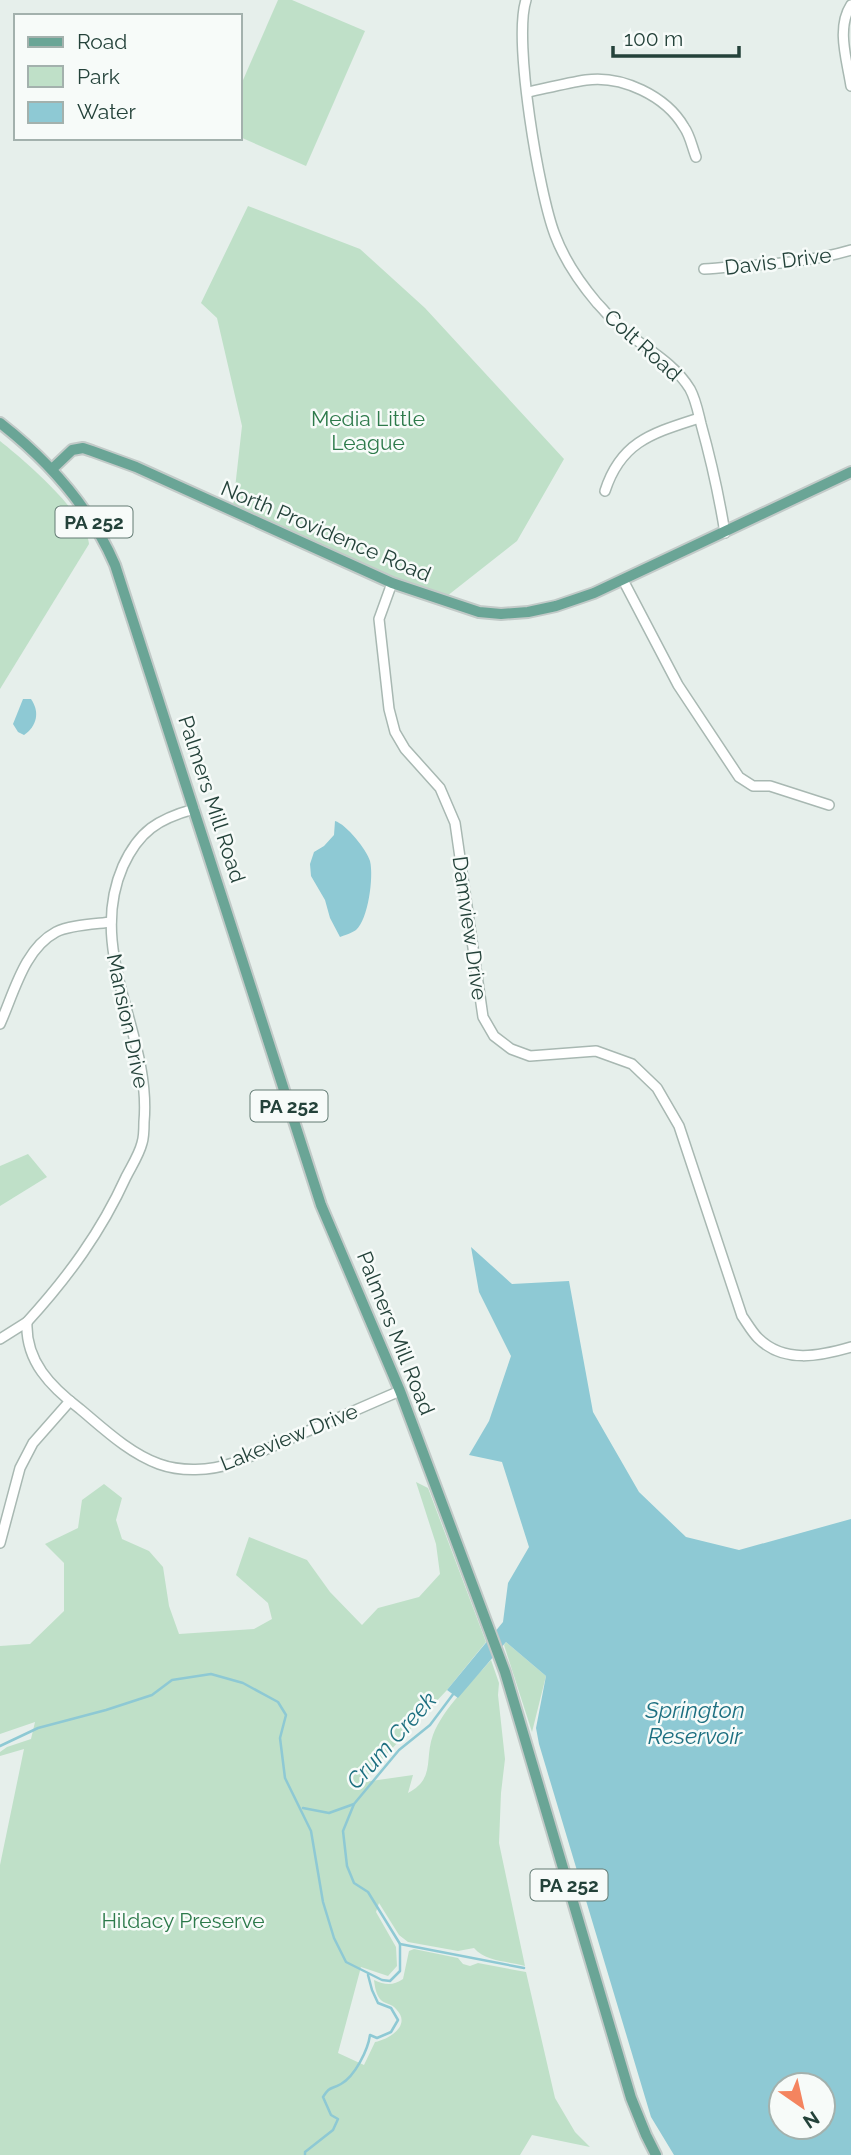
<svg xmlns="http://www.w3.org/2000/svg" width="851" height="2155" font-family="Raleway,sans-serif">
<rect width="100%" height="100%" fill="#e6efeb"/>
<!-- green -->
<g fill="#bfe0c8">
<path d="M 278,0 L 292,0 L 365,31 L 306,166 L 240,137 L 240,87 Z"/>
<path d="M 248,206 L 360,249 L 425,308 L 564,459 L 517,541 L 442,600 L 233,506 L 242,426 L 217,318 L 201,303 Z"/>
<path d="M 0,441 C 24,460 86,513 89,544 L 0,689 Z"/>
<path d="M 28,1154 L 47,1177 L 0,1206 L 0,1166 Z"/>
<path d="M 416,1482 L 428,1488 L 486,1642 L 447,1690 L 370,1772 L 364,1782 L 413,1775 L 408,1793 C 436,1778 424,1759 433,1735 C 444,1707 471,1683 491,1660 L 499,1683 L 498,1695 L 505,1759 L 501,1793 L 499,1843 L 525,1966 C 508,1961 486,1962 474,1948 L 458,1951 L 408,1942 L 399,1935 L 379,1903 L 376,1912 L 396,1947 L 397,1966 L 388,1976 L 361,1967 L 338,2053 L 364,2065 L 375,2042 C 390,2039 412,2025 396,2009 C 392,2004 386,2004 382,2001 C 376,1996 375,1987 374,1980 C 385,1985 393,1986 403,1979 L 409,1951 L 414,1949 L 458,1958 L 463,1964 L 470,1966 L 478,1963 L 526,1972 L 555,2098 L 575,2132 L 590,2147 L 532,2135 L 520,2155 L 0,2155 L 0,1865 L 24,1749 L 0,1756 L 0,1752 L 7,1747 L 31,1739 L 35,1722 L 0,1734 L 0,1646 L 30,1644 L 64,1611 L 64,1563 L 45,1544 L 78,1528 L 82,1500 L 104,1484 L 122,1498 L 116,1520 L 122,1539 L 149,1551 L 163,1567 L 169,1606 L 179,1634 L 254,1629 L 272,1619 L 268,1603 L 236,1575 L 249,1537 L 307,1560 L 330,1592 L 362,1625 L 378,1608 L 419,1597 L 440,1574 L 436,1544 Z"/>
<path d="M 506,1642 L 546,1676 L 532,1732 L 504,1645 Z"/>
</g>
<!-- water -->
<g fill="#8ec9d4" fill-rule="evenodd">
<path d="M 23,699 L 31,699 C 40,712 37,726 24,735 L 18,732 L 13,724 Z"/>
<path d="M 335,821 C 346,824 367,850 370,861 C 374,877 368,920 356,930 C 352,933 345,935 340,937 L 330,918 L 325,900 L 311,876 L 310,864 L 314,852 L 324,846 L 334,835 Z"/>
<path d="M 471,1247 L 512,1284 L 569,1281 L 593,1412 L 639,1492 L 686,1537 L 739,1550 L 851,1519 L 851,2155 L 674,2155 L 651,2117 L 539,1744 L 536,1728 L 546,1676 L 506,1642 L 458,1698 L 447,1690 L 503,1622 L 508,1583 L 529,1547 L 502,1462 L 469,1455 L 489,1421 L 511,1356 L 479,1292 ZM 781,2085 L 823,2085 L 823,2127 L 781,2127 Z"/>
</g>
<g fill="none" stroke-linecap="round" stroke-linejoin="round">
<!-- stream -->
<g stroke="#8ec9d4" stroke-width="2.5">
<path d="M 0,1746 L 38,1728 L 106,1710 L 152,1695 L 172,1680 L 211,1674 L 243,1683 L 278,1702 L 286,1715 L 280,1738 L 285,1778 L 311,1831 L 323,1902 L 334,1938 L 346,1962 L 382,1980 L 390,1981 L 400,1971 L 400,1944 L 368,1892 L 354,1883 L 347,1866 L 343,1831 L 354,1804"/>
<path d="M 303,1808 L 329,1813 L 354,1804 L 399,1750 L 430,1725 L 454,1693"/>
<path d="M 400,1944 L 524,1968"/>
<path d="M 305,2155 L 305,2152 L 333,2130 L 338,2119 L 331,2115 L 323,2097 C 330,2086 330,2090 341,2084 C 355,2076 368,2050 370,2035 L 377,2038 L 391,2032 L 398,2020 L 391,2008 L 378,2003 L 372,1990 L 368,1975"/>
</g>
<!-- minor casing -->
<g stroke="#a8b8b2" stroke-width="12">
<g id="minor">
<path d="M 526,0 C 513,40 539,194 555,235 C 564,259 581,284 597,303 C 604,310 611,319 619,326 C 642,347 673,361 690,389 C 696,400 698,412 701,424 C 711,460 719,496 725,533"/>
<path d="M 851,5 C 836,28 847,60 851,86"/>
<path d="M 528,92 C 547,88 567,83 586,80 C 622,75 666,96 684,127 C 690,135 692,147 696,157"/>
<path d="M 704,269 C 753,265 804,264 851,250"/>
<path d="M 605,491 C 621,441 653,433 699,418"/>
<path d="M 623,580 L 678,685 L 739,777 L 753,786 L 770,786 L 829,805"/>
<path d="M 392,583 L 379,619 L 389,709 L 395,732 L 405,749 L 440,788 L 455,823 L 483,1017 L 494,1036 L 511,1049 L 530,1056 L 596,1051 L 632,1064 L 657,1088 L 679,1126 L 742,1316 C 747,1323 752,1332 758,1338 C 784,1364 820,1356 851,1347"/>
<path d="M 0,1024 C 14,993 24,949 56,932 C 69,925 96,924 111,922"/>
<path d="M 27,1322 C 68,1277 101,1232 126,1177 C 131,1167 139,1155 142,1143 C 144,1137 144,1129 144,1122 C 152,1034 85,953 123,866 C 139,831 158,819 194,809"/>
<path d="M 0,1339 L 27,1322 C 25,1361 51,1387 80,1409 C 104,1429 129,1453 159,1464 C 181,1472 210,1471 233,1463 C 251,1457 269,1448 287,1440 C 325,1424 362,1407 400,1391"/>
<path d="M 0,1543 L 20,1468 L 33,1443 L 70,1401"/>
</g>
</g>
<!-- major casing -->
<g stroke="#c2cac8" stroke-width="14">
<g id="major">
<path d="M 0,423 C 50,462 90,507 115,565 L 321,1205 L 400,1391 L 505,1672 L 631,2098 L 646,2135 L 656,2155"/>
<path d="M 52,469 L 72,450 L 83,448 L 92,451 L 136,467 L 392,583 L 479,612 L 501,614 L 528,612 L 556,606 L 594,593 L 851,472"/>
</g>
</g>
<!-- minor -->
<use href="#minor" stroke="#fff" stroke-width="9"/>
<!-- major -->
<use href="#major" stroke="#6aa596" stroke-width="10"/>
</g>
<g text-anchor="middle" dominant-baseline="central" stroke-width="5" stroke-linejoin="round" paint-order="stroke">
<!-- shield labels -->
<g fill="#f7fbf9" stroke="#637a73" stroke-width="2">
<rect x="55.5" y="506.5" width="77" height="31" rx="5"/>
<rect x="250.5" y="1090.5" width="77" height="31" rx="5"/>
<rect x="530.5" y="1869.5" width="77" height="31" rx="5"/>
</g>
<g font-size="19" font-weight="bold" fill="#24423a">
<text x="94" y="522">PA 252</text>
<text x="289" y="1106">PA 252</text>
<text x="569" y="1885">PA 252</text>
</g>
<!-- street labels -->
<g font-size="21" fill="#24423a" stroke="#f7fbf9">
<text transform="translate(778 261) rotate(-7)">Davis Drive</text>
<text transform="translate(643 345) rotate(42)">Colt Road</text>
<text transform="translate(326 531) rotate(23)">North Providence Road</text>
<text transform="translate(212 799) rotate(72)">Palmers Mill Road</text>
<text transform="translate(470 928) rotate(82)">Damview Drive</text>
<text transform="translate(128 1021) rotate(78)">Mansion Drive</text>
<text transform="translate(396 1333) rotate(68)">Palmers Mill Road</text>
<text transform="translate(289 1437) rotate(-22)">Lakeview Drive</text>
</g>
<!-- park labels -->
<g font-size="21" fill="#2d7a4b" stroke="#f7fbf9">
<text x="368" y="418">Media Little<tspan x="368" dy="24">League</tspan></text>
<text x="183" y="1920">Hildacy Preserve</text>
</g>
<!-- water labels -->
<g font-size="23" font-style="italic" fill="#1c6f80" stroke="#f7fbf9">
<text x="695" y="1709">Springton<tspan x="695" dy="26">Reservoir</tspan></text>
<text transform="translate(391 1740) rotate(-48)">Crum Creek</text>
</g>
</g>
<!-- legend -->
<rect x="14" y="14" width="228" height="126" fill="#f7fbf9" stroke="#a3b1ad" stroke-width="2"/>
<rect x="28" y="37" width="35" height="10" fill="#6aa596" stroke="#a3b1ad" stroke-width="2"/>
<text x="77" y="49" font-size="21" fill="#24423a">Road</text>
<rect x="28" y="66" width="35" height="21" fill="#bfe0c8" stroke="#a3b1ad" stroke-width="2"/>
<text x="77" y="84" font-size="21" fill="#24423a">Park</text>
<rect x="28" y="102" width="35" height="21" fill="#8ec9d4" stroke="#a3b1ad" stroke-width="2"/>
<text x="77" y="119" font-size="21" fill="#24423a">Water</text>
<!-- north arrow -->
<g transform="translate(802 2106) rotate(146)"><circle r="33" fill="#f7fbf9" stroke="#a3b1ad" stroke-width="2"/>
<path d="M0-5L12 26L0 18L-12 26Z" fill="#f4845f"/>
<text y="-10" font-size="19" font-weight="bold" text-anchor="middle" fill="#24423a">N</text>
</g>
<!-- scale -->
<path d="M613 46v10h126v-10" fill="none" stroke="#24423a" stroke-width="3.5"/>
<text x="624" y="46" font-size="21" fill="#24423a" stroke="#f7fbf9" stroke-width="5" paint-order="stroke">100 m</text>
</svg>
